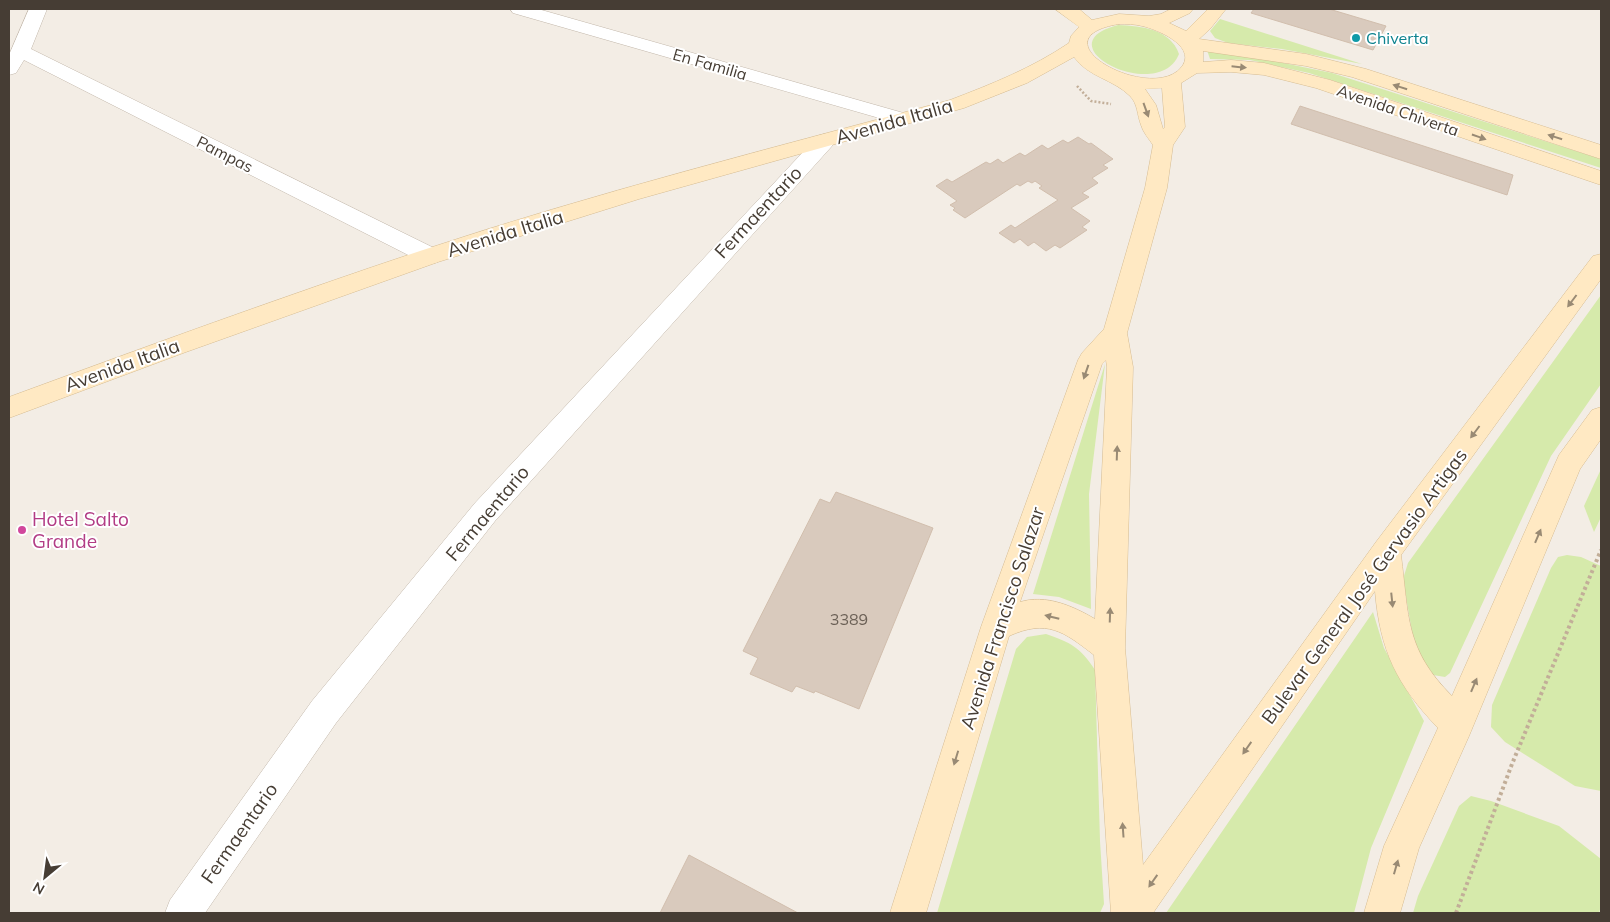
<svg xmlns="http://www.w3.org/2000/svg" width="1610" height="922" font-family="Mulish,sans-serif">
<rect width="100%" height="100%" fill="#f3ede5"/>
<!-- green -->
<g fill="#d6eaab">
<path d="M 1220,19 L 1362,64 L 1282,49 L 1228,43 L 1215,38 L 1210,31 Z"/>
<path d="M 1118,25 C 1142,26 1170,29 1179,54 C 1159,105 1040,45 1118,25 Z"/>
<path d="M 1207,50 L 1244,55 L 1332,73 L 1601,159 L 1601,168 L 1309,73 L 1250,60 L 1210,59 Z"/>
<path d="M 1601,295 L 1601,384 L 1551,456 L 1450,673 L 1445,677 L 1433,675 L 1424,669 L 1412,632 L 1403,579 L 1408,563 Z"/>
<path d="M 1105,364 L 1089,494 L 1091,609 L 1059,597 L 1033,594 Z"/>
<path d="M 1601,469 L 1601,517 L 1594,532 L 1584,506 Z"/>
<path d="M 1567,555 L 1581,557 L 1601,566 L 1601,791 L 1575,786 L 1505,742 L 1491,727 L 1492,705 L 1551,568 L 1558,557 Z"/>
<path d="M 1373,612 L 1384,648 L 1424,721 L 1371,848 L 1354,913 L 1166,913 Z"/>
<path d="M 1046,634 C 1070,642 1081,648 1095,670 L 1100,841 L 1104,904 L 1100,913 L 937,913 L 1016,649 L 1027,637 Z"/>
<path d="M 1471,796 L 1491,801 L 1559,826 L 1601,859 L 1601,906 L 1599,913 L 1413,913 L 1418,896 L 1459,806 Z"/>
</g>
<!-- building -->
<g fill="#d9cabd" stroke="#d1bead">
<path d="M 1254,9 L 1329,9 L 1386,26 L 1373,50 L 1251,13 Z"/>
<path d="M 1300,106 L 1513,175 L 1507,195 L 1291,124 Z"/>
<path d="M 1078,137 L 1089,144 L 1091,143 L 1113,159 L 1103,165 L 1108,168 L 1092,178 L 1098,183 L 1082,193 L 1089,197 L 1071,208 L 1090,221 L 1082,227 L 1087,230 L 1060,248 L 1055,245 L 1046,251 L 1034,242 L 1028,246 L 1020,239 L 1014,243 L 999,233 L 1011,225 L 1015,228 L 1058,200 L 1039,188 L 1042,186 L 1035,181 L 1032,183 L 1028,181 L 1020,186 L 1017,184 L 965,218 L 953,210 L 955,208 L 950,205 L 957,201 L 936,186 L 947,179 L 952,182 L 986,162 L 990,164 L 998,159 L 1003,163 L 1020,153 L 1025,156 L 1042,145 L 1048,149 L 1063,140 L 1068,143 Z"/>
<path d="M 836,492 L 933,528 L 859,709 L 815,691 L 814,693 L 796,686 L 792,692 L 750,674 L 758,658 L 743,651 L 820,499 L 830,503 Z"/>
<path d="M 689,855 L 798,913 L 660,913 Z"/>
</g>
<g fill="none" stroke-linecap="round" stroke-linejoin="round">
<!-- street casing -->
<g stroke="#c2b7aa" stroke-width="1">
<g id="street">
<path d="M 29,9 L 47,9 L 31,49 L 438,250 L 442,256 L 438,262 L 430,264 L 422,262 L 24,60 L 16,73 L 9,75 L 9,55 Z"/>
<path d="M 510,9 L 538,9 L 907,114 L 910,118 L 907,122 L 900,124 L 893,122 L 513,13 Z"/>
<path d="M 825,134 L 832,136 L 835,141 L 832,146 L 495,521 L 336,723 L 205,913 L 165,913 L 170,900 L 312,701 L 475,503 L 818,136 Z"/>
</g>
</g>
<!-- secondary casing -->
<g stroke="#d6bc92" stroke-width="1">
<path id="secondary" d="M 1055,9 L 1079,9 L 1092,20 L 1119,14 L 1149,16 L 1161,14 L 1171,9 L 1193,9 L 1190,13 L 1169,23 L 1186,31 L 1208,9 L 1226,9 L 1210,29 L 1199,39 L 1306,54 L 1366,69 L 1601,145 L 1601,159 L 1352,77 L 1306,66 L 1203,51 L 1203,62 L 1231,60 L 1264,63 L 1330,80 L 1601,171 L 1601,185 L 1316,88 L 1264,75 L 1231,72 L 1197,73 L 1181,83 L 1185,127 L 1173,145 L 1167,188 L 1127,333 L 1133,367 L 1125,648 L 1143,865 L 1376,542 L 1593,256 L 1601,254 L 1601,279 L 1401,555 C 1409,617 1405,649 1452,696 L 1559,455 L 1592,410 L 1601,407 L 1601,439 L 1580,469 L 1469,736 L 1419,848 L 1400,913 L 1364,913 L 1384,846 L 1438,728 C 1397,685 1380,651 1375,591 L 1153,913 L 1111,913 L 1094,655 C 1063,631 1047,619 1009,636 L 926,913 L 890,913 L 981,627 L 1078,360 L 1082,353 L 1104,329 L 1145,188 L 1153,145 C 1149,139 1143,132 1141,125 C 1137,115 1138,104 1130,96 C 1113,79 1088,77 1074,57 L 1027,83 L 964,108 L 639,199 L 438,262 L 186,352 L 9,418 L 9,397 C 145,347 282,297 420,251 C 594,193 773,148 950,100 C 992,84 1032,68 1069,43 L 1071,36 L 1079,27 ZM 1119,24 C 1127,24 1134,24 1142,26 C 1156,29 1195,45 1183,65 C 1156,107 1029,39 1119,24 ZM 1162,88 L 1165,127 L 1163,129 L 1156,105 L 1145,89 ZM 1106,360 L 1107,367 L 1095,619 C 1073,606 1046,594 1020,602 L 1102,364 Z"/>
</g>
<!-- path-far1 -->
<path stroke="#c2ae98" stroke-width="2.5" stroke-dasharray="2 2" stroke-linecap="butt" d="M 1077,86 L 1091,101 L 1111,104"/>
<!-- path -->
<path stroke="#c2ae98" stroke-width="4" stroke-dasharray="3 3" stroke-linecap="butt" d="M 1456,913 L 1512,764 L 1601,550"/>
<!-- street -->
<use href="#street" fill="#fff" fill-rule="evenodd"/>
<!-- secondary -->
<use href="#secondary" fill="#ffe9c3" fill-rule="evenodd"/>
</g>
<!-- one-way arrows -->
<defs><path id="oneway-solid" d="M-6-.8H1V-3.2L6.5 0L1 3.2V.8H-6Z" transform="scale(1.25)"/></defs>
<g fill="#998a74">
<use href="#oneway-solid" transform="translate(1239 67) rotate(6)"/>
<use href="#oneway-solid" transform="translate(1400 87) rotate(-162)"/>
<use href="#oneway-solid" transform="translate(1146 110) rotate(70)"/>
<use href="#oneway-solid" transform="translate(1479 137) rotate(19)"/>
<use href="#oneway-solid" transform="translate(1555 137) rotate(-162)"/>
<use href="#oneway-solid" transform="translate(1572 301) rotate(127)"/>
<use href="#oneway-solid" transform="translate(1086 372) rotate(109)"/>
<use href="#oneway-solid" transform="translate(1475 432) rotate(127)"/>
<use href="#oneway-solid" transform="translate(1117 453) rotate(-88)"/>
<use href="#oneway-solid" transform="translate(1538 536) rotate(-67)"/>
<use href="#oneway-solid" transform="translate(1392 600) rotate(84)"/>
<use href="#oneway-solid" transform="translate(1110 615) rotate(-88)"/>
<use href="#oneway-solid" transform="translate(1052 617) rotate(-166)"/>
<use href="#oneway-solid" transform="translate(1474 685) rotate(-67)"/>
<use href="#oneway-solid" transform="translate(1247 748) rotate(125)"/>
<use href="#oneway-solid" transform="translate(956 758) rotate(107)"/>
<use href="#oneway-solid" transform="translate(1123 830) rotate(-94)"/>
<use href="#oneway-solid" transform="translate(1396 867) rotate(-74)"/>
<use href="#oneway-solid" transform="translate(1153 881) rotate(125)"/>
</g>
<!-- markers -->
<circle fill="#0f9aa8" stroke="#fff" stroke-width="2" cx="1356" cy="38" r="5"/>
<circle fill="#d1479c" stroke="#fff" stroke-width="2" cx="22" cy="530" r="5"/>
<g text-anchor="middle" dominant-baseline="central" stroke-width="4" stroke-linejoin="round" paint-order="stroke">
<!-- far-culture labels -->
<g font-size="16" fill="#0d838f" stroke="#fff" text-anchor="start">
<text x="1366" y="38">Chiverta</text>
</g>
<!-- far-street labels -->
<g font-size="16" fill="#463d34" stroke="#fff">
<text transform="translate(710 64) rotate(16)">En Familia</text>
<text transform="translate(1398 110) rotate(19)">Avenida Chiverta</text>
<text transform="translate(225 154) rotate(27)">Pampas</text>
</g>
<!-- number labels -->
<g font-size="16" fill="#6b6056">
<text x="849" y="619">3389</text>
</g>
<!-- street labels -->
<g font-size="19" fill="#463d34" stroke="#fff">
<text transform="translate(894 121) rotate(-16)">Avenida Italia</text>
<text transform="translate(758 212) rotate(-47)">Fermaentario</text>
<text transform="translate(505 233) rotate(-17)">Avenida Italia</text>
<text transform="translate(122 365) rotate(-20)">Avenida Italia</text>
<text transform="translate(487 513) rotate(-50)">Fermaentario</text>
<text transform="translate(1364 586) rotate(-54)">Bulevar General José Gervasio Artigas</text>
<text transform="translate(1002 618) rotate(-72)">Avenida Francisco Salazar</text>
<text transform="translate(239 833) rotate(-55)">Fermaentario</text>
</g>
<!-- hotel labels -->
<g font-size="19" fill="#b23c85" stroke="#fff" text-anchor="start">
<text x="32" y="519">Hotel Salto<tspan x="32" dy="22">Grande</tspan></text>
</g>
</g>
<!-- border -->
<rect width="1610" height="922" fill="none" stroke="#463d34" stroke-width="20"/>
<!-- north arrow -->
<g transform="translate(45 877) rotate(209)" stroke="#ffffff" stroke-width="4" paint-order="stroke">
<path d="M0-4L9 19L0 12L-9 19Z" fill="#463d34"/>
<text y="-8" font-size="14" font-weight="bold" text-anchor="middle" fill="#463d34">N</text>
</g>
</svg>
